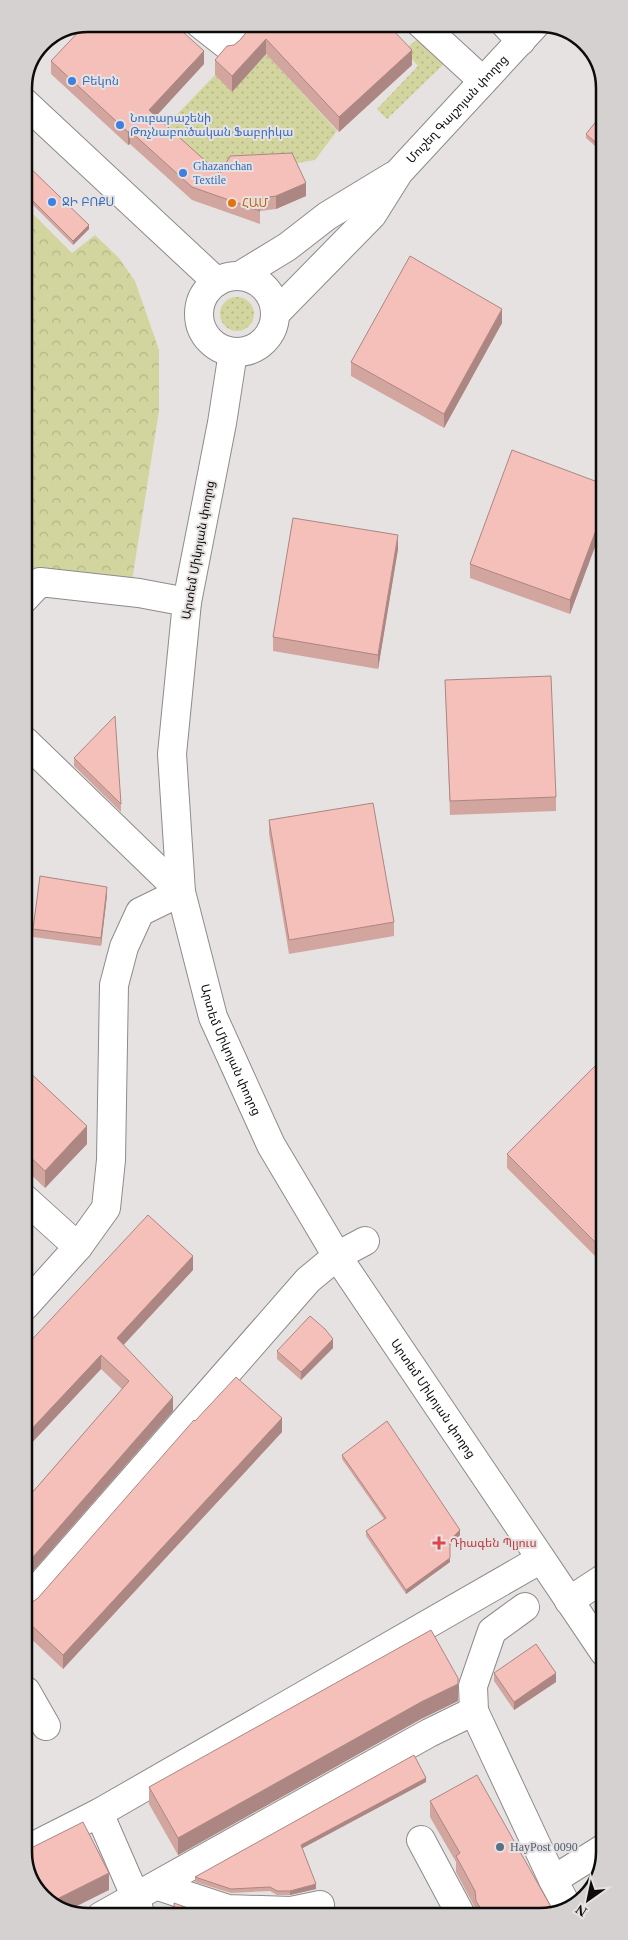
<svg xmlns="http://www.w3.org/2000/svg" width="628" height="1940" font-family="'Times New Roman','Noto Sans Armenian',serif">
<defs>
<pattern id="grass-dots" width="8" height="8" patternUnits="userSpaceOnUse" patternTransform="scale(1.25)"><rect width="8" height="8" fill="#d2d59e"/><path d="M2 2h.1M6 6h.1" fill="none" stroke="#b3b687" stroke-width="1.8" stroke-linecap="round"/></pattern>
<pattern id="park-crowns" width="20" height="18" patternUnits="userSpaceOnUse" patternTransform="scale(1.25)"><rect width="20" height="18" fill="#d2d59e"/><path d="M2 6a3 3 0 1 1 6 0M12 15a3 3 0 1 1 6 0" fill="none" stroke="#b3b687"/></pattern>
</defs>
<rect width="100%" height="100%" fill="#e6e2e1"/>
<!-- grass -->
<g fill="url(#grass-dots)">
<path d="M 421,36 L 447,61 L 387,119 L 377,109 L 418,66 L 404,50 Z"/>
<path d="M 266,54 L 337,131 L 315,160 L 292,164 L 208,165 L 165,127 L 215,75 L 232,91 Z"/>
<circle cx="237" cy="314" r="17"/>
</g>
<!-- park -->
<path fill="url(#park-crowns)" d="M 24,205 L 72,253 L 95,235 L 119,258 L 135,281 L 159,350 L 159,411 L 131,587 L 31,567 L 24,560 Z"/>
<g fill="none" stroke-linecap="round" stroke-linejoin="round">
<!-- minor casing -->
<g stroke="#8e8b8a" stroke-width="30">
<g id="minor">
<path d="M 200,24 L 228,46 L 245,24"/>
<path d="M 421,24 L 483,81"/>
<path d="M 505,24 L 521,41"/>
<path d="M 241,275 L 287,247 L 327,216 L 393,176"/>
<path id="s1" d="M 275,314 L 372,215 L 399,172 L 536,24"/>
<path d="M 24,599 L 40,582 L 139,593 L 187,602"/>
<path d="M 25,741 L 181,892 L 140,912 L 124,947 L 114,985 L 111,1160 L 106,1208 L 78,1247 L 25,1306"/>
<path d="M 25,1199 L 78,1247"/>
<path d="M 569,1601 L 604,1578"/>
<path d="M 26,1602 L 308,1280 L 337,1256 L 365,1241"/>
<path d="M 525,1607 L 492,1631 L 473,1686 L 474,1711 L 553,1880 L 567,1906"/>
<path d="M 26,1691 L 46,1726"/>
<path d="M 99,1813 L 136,1898 L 140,1914"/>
<path d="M 421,1840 L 461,1915"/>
<path d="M 26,1850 L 99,1813 L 541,1559"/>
<path d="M 553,1880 L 604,1848"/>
<path d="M 158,1886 L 228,1909 L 291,1911 L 320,1905"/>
<path d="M 101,1916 L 429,1733 L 474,1711"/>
</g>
</g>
<!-- major casing -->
<g stroke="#8e8b8a" stroke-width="30">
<g id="major">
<path d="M 24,102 L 217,282"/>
<circle cx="237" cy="314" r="38"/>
<path id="s2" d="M 233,352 L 222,423 L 187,602 L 172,754 L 181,892 L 213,1017 L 271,1145 L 337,1256 L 604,1652"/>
</g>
</g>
<!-- minor -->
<use href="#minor" stroke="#fff" stroke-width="28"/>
<!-- major -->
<use href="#major" stroke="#fff" stroke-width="28"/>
</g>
<!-- wall -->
<g fill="#d3a59f">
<path d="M 253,24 L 412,65 L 339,132 L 266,54 L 232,92 L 215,75 L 215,60 L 240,40 Z"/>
<path d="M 51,61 L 204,64 L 155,116 L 220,174 L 306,196 L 276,209 L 260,211 L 260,224 L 192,200 L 130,144 L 128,145 L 51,74 Z"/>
<path d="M 602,114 L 602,152 L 586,138 L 586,134 Z"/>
<path d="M 24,162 L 89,229 L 73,245 L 24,196 Z"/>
<path d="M 502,323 L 444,428 L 351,376 L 351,362 Z"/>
<path d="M 603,484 L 603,525 L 570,614 L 470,578 L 470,564 Z"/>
<path d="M 398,549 L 378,669 L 273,651 L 273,637 Z"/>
<path d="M 445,680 L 556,797 L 556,811 L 450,815 Z"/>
<path d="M 74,758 L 121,804 L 121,812 L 74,766 Z"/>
<path d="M 269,820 L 394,922 L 394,936 L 289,954 L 269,834 Z"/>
<path d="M 107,895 L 101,946 L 33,937 L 33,929 Z"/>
<path d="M 603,1058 L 597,1258 L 507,1168 L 507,1154 Z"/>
<path d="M 25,1068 L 87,1144 L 45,1188 L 25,1169 Z"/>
<path d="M 193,1270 L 123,1345 L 173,1411 L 26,1579 L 25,1501 L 122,1389 L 101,1369 L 25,1450 L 25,1347 Z"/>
<path d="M 333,1348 L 301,1380 L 277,1359 L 277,1351 Z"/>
<path d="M 195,1421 L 282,1432 L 63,1669 L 26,1634 L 26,1603 L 31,1603 L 38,1598 Z"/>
<path d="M 342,1455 L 460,1535 L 450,1545 L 450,1562 L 406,1594 L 366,1536 L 366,1531 L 384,1519 L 342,1459 Z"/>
<path d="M 494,1673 L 556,1682 L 514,1710 L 494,1681 Z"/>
<path d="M 458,1701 L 421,1719 L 178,1855 L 149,1804 L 149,1787 Z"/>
<path d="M 426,1782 L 302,1848 L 316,1889 L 290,1895 L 277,1895 L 270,1891 L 231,1893 L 195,1882 L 195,1877 Z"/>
<path d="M 430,1801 L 555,1914 L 476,1914 L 475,1908 L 456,1872 L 456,1862 L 430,1817 Z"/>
</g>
<!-- shaded-wall -->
<g fill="#ac8682">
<path d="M 266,39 L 266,54 L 232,92 L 232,76 Z"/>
<path d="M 412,50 L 412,65 L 339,132 L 339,117 Z"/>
<path d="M 204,51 L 204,64 L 149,124 L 149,110 Z"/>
<path d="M 130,131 L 130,144 L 128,145 L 128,132 Z"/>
<path d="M 306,183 L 306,196 L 276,209 L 276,196 Z"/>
<path d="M 89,225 L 89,229 L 73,245 L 73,241 Z"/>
<path d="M 502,309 L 502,323 L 444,428 L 444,414 Z"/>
<path d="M 603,511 L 603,525 L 570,614 L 570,600 Z"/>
<path d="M 398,535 L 398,549 L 378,669 L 378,655 Z"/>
<path d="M 107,887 L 107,895 L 101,946 L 101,938 Z"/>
<path d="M 87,1126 L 87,1144 L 45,1188 L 45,1171 Z"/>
<path d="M 604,1238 L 604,1252 L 597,1258 L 597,1244 Z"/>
<path d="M 193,1256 L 193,1270 L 117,1352 L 117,1338 Z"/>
<path d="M 333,1339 L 333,1348 L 301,1380 L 301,1372 Z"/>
<path d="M 101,1355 L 101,1369 L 25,1450 L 25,1436 Z"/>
<path d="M 173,1397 L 173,1411 L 26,1579 L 26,1565 Z"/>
<path d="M 282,1418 L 282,1432 L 63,1669 L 63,1655 Z"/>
<path d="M 460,1530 L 460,1535 L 450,1545 L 450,1540 Z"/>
<path d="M 450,1558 L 450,1562 L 406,1594 L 406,1590 Z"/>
<path d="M 556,1673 L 556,1682 L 514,1710 L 514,1702 Z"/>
<path d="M 458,1684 L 458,1701 L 421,1719 L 178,1855 L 178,1838 L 421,1702 Z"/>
<path d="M 426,1778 L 426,1782 L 301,1849 L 301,1845 Z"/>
<path d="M 109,1873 L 109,1890 L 69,1910 L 51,1902 Z"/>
<path d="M 316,1884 L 316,1889 L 290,1895 L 290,1891 Z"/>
</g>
<!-- building -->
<g fill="#f5c0b9" stroke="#ac8682">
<path d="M 89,24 L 174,24 L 204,51 L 149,110 L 220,174 L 230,156 L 292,153 L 306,183 L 276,196 L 248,200 L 260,211 L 192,187 L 130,131 L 128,132 L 51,61 L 84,26 Z"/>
<path d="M 253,24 L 387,24 L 412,50 L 339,117 L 266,39 L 232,76 L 215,60 L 227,46 L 234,45 L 240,40 Z"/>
<path d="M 602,114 L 602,148 L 586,134 Z"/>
<path d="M 24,162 L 89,225 L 73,241 L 24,192 Z"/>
<path d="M 410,256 L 502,309 L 444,414 L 351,362 Z"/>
<path d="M 512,450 L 603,484 L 603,511 L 570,600 L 470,564 Z"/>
<path d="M 293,518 L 398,535 L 378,655 L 273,637 Z"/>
<path d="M 551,676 L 556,797 L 450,801 L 445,680 Z"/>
<path d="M 115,716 L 121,804 L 74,758 Z"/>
<path d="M 373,803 L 394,922 L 289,940 L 269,820 Z"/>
<path d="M 40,876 L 107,887 L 101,938 L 33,929 Z"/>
<path d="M 603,1058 L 604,1238 L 597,1244 L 507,1154 Z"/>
<path d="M 25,1068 L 87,1126 L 45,1171 L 25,1152 Z"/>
<path d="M 148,1215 L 193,1256 L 117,1338 L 173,1397 L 26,1565 L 25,1501 L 129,1381 L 101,1355 L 25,1436 L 25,1347 Z"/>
<path d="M 310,1316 L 325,1329 L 333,1339 L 301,1372 L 277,1351 Z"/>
<path d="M 236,1377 L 282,1418 L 63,1655 L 26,1620 L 26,1603 L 31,1603 L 38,1598 L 194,1420 L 195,1421 Z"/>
<path d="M 387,1421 L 460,1530 L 450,1540 L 450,1558 L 406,1590 L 366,1531 L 386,1518 L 342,1455 Z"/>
<path d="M 431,1630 L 458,1678 L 458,1684 L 421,1702 L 178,1838 L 149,1787 Z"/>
<path d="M 536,1644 L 556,1673 L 514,1702 L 494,1673 Z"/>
<path d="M 414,1755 L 426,1778 L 301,1845 L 316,1884 L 290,1891 L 277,1891 L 270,1887 L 231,1889 L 195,1877 Z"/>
<path d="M 477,1775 L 555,1914 L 484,1914 L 476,1901 L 475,1891 L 456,1856 L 460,1853 L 430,1801 Z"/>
<path d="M 83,1822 L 109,1873 L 51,1902 L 46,1900 L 26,1868 L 26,1848 L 33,1847 Z"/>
<path d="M 174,1903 L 199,1912 L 200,1916 L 175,1916 Z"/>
</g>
<!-- markers -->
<g fill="#3f7fe0" stroke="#e6e2e1" stroke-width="2">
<circle cx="72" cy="81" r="5"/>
<circle cx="120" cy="125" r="5"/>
<circle cx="183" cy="173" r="5"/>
<circle cx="52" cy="202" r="5"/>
</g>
<circle fill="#e8710a" stroke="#e6e2e1" stroke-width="2" cx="232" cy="203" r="5"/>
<path fill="#e0444e" stroke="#e6e2e1" stroke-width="2" d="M436.5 1535.5h5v5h5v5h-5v5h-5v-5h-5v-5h5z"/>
<circle fill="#5c6f8a" stroke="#e6e2e1" stroke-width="2" cx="500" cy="1847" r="5"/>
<g text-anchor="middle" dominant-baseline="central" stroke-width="4" stroke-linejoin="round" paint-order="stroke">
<!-- shop labels -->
<g font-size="12" fill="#366cbe" stroke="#e6e2e1" text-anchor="start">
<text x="82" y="81">Բեկոն</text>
<text x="130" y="118">Նուբարաշենի<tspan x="130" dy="14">Թռչնաբուծական Ֆաբրիկա</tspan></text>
<text x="193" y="166">Ghazanchan<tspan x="193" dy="14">Textile</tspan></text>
<text x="62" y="202">ՋԻ ԲՈՔՍ</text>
</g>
<!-- street labels -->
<g font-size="12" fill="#0d0c0c" stroke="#e6e2e1">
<text stroke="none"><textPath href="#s1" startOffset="275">Մուշեղ Գալշոյան փողոց</textPath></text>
<text transform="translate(198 550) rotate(-80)">Արտեմ Միկոյան փողոց</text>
<text stroke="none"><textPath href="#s2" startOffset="711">Արտեմ Միկոյան փողոց</textPath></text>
<text stroke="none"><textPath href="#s2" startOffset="1116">Արտեմ Միկոյան փողոց</textPath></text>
</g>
<!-- food labels -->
<g font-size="12" fill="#c56008" stroke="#e6e2e1" text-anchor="start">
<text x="242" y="203">ՀԱՄ</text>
</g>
<!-- health labels -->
<g font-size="12" fill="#be3a42" stroke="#e6e2e1" text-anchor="start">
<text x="450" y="1543">Դիագեն Պլյուս</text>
</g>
<!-- service labels -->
<g font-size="12" fill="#4e5e75" stroke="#e6e2e1" text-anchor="start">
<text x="510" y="1847">HayPost 0090</text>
</g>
</g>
<!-- crop -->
<path d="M0 0H628V1940H0ZM88 32H540A56 56 0 0 1 596 88V1852A56 56 0 0 1 540 1908H88A56 56 0 0 1 32 1852V88A56 56 0 0 1 88 32Z" fill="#d5d1d0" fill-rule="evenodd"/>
<path fill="none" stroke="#0d0c0c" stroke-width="2.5" d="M88 32H540A56 56 0 0 1 596 88V1852A56 56 0 0 1 540 1908H88A56 56 0 0 1 32 1852V88A56 56 0 0 1 88 32Z"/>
<!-- north arrow -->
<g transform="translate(588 1900) rotate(213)" stroke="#e6e2e1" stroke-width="4" paint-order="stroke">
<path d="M0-4L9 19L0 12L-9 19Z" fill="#0d0c0c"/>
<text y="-8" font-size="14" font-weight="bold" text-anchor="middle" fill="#0d0c0c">N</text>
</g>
</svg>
